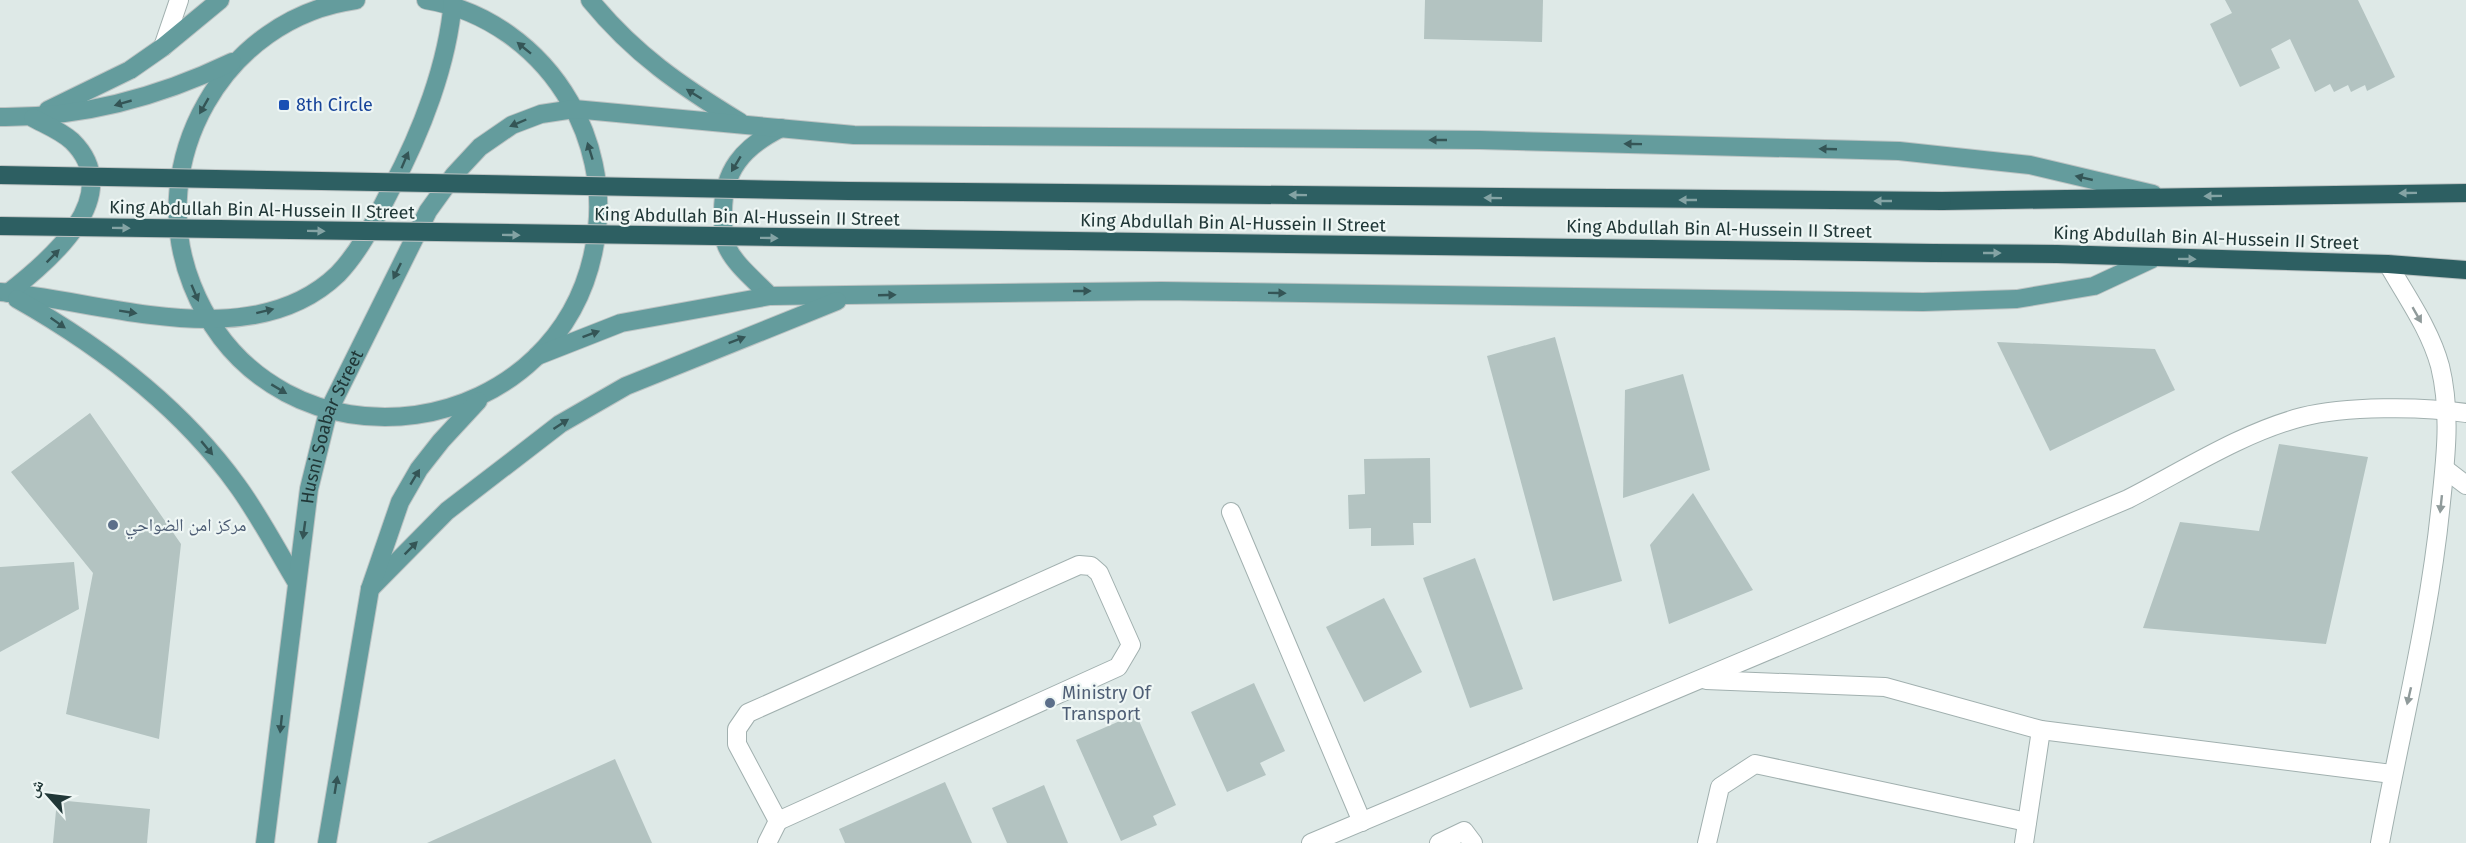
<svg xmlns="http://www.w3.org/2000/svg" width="2466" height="843" font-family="'Fira Sans','Noto Naskh Arabic',sans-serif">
<rect width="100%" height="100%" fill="#dee9e7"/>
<!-- building -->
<g fill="#b3c3c1">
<path d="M 1425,0 L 1543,0 L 1542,42 L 1424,39 Z"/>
<path d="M 2225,0 L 2358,0 L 2395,77 L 2367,91 L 2365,85 L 2351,92 L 2348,85 L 2334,92 L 2330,84 L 2315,92 L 2290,39 L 2271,49 L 2280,68 L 2240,87 L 2210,24 L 2232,13 Z"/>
<path d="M 1555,337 L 1622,581 L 1553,601 L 1487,356 Z"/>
<path d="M 1997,342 L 2155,349 L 2175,390 L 2050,451 Z"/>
<path d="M 1683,374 L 1710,470 L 1623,498 L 1625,390 Z"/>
<path d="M 90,413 L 181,544 L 159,739 L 66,714 L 93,573 L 11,472 Z"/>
<path d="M 2279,444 L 2368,457 L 2326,644 L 2143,628 L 2180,522 L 2259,531 Z"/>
<path d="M 1430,458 L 1431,523 L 1413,523 L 1414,545 L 1371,546 L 1371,528 L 1349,529 L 1348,495 L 1365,494 L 1364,459 Z"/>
<path d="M 1693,493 L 1753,590 L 1669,624 L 1650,545 Z"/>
<path d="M 1475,558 L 1523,689 L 1470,708 L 1423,578 Z"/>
<path d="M 74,562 L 79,609 L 0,652 L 0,567 Z"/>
<path d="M 1384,598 L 1422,672 L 1364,702 L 1326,627 Z"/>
<path d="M 1254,683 L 1285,751 L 1260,763 L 1266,775 L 1227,792 L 1191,712 Z"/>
<path d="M 1136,714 L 1176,805 L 1153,816 L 1157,825 L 1121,841 L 1076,740 Z"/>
<path d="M 615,759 L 652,843 L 427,843 Z"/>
<path d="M 945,782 L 972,843 L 845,843 L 839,829 Z"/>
<path d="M 1044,785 L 1068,843 L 1007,843 L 992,808 Z"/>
<path d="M 57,800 L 150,809 L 147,843 L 53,843 Z"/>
</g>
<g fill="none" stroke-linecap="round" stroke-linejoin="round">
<!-- minor casing -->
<g stroke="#a1b0af" stroke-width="20">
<g id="minor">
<path d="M 163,47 L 179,0"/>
<path d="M 2445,469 L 2466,485"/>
<path d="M 1231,512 L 1362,822"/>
<path d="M 1079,565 L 1091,566 L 1099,573 L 1131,645 L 1118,667 L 778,821 L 737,744 L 737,729 L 748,713 Z"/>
<path d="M 1706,680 L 1885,687 L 2041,730 L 2392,774"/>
<path d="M 767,843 L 778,821"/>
<path d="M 1311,843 L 2128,499 C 2183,471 2241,433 2302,417 C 2344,406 2423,406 2466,413"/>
<path d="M 1439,843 L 1464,831 L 1473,843"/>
<path d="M 1707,843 L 1720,787 L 1755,764 L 2027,822"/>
<path d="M 2024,843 L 2041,730"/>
<path d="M 2380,843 C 2401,729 2430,617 2441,502 C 2446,456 2451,411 2440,366 C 2430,329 2406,296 2388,264"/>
</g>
</g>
<!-- major casing -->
<g stroke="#bcc3c3" stroke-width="20">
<g id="major">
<path d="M 356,0 C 224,18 143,162 192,285 C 273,489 573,446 597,229 C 602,186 592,140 570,102 C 539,48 486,10 426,0"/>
<path d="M 590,0 C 634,54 681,86 740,122"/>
<path d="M 48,110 L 130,70 L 163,47 L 220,0"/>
<path d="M 0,117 C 81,118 159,97 232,62"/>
<path d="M 0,292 C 102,300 251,358 338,274 C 361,250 376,218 391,189 C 421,133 448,64 453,0"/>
<path d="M 8,293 C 48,262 128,196 72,141 C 61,131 46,125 33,118"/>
<path d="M 770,296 C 756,281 736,266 727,247 C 723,238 723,225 723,215 C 722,171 743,147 781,128"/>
<path d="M 17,299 C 100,346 181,407 237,485 C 259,515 277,550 297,583"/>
<path d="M 537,356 L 621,323 L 770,296 L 1161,291 L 1923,302 L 2017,299 L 2094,286 L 2152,259"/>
<path d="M 370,589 L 447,511 L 560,424 L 626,386 L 837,301"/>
<path id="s1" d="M 265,843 L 309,489 L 328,412 L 428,211 L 454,175 L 480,147 L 512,125 L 541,114 L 574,109 L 854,135 L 1480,140 L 1899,151 L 2030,165 L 2153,194"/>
<path d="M 327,843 L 370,589 L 400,502 L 419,469 L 441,441 L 478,401"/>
</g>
</g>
<!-- highway casing -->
<g stroke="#bcc3c3" stroke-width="20">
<g id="highway">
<path d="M 1942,201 L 2466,193"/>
<path d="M 1933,253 L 2057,254 L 2388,264 L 2466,270"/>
</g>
</g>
<!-- minor -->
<use href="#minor" stroke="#fff" stroke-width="18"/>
<!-- major -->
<use href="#major" stroke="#649c9d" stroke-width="18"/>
<!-- highway -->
<use href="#highway" stroke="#2d5f62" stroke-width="18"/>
<!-- highway-bridge casing -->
<g stroke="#bcc3c3" stroke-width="20" stroke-linecap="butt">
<g id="highway-bridge">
<path d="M 0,175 L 848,191 L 1942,201"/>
<path d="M 0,226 L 1933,253"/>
</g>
</g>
<!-- highway-bridge -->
<use href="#highway-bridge" stroke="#2d5f62" stroke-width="18"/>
</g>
<!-- one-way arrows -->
<defs><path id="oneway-solid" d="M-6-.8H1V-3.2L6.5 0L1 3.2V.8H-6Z" transform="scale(1.5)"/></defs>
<g fill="#345556">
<use href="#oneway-solid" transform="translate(524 48) rotate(-141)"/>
<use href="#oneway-solid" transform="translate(694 94) rotate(-148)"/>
<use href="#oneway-solid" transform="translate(123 103) rotate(164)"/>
<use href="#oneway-solid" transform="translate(204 106) rotate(120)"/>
<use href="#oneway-solid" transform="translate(518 123) rotate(157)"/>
<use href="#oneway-solid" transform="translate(1438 140) rotate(-180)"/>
<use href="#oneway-solid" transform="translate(1633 144) rotate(-179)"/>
<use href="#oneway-solid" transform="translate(1828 149) rotate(-178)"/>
<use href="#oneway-solid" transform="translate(590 151) rotate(-107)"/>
<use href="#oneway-solid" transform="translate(405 160) rotate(-67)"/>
<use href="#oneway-solid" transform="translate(736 164) rotate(121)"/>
<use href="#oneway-solid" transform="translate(2084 178) rotate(-167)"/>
<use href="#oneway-solid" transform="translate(53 256) rotate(-45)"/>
<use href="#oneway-solid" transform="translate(397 271) rotate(116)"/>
<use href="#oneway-solid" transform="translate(1082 291)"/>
<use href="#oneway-solid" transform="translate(195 293) rotate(67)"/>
<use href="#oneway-solid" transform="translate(1277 293) rotate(1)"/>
<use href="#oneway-solid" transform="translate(887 295) rotate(-2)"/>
<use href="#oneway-solid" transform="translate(265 311) rotate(-14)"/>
<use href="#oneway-solid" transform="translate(128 312) rotate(9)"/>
<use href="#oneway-solid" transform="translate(58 323) rotate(35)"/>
<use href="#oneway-solid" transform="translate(591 334) rotate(-20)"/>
<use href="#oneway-solid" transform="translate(737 340) rotate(-21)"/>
<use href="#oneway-solid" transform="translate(279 389) rotate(31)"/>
<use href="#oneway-solid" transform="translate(561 424) rotate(-33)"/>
<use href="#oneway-solid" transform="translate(207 448) rotate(50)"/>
<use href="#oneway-solid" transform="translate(415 477) rotate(-59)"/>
<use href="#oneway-solid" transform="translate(304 530) rotate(98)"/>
<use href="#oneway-solid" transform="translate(411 548) rotate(-45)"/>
<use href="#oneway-solid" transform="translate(281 724) rotate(96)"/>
<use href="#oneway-solid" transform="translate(336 785) rotate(-81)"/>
</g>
<g fill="#84a3a4">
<use href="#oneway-solid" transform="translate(2408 193) rotate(179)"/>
<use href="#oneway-solid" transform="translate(1298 195) rotate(-179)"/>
<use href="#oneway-solid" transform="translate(2213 196) rotate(179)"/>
<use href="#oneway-solid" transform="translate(1493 198) rotate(-179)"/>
<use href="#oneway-solid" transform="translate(1688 200) rotate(-180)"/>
<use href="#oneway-solid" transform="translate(1883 201) rotate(-180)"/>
<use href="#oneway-solid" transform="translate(121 228) rotate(1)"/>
<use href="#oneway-solid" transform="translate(316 231) rotate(1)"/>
<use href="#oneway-solid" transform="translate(511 235) rotate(1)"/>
<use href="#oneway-solid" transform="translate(769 238) rotate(1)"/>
<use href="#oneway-solid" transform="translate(1992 253)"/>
<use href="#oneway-solid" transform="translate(2187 259) rotate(1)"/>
</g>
<g fill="#909b9b">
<use href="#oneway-solid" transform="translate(2417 315) rotate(60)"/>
<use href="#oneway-solid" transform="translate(2441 504) rotate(96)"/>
<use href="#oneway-solid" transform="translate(2409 696) rotate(103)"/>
</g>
<!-- markers -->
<rect fill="#1a4fb4" stroke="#eef6f4" stroke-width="2" x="278" y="99" width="12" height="12" rx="3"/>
<g fill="#5c6f8a" stroke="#eef6f4" stroke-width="2">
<circle cx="113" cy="525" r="6"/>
<circle cx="1050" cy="703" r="6"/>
</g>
<g text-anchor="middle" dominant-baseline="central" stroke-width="4.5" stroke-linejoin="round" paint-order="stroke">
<!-- transit labels -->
<g font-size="18" fill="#164399" stroke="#eef6f4" text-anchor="start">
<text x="296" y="105">8th Circle</text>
</g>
<!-- street labels -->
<g font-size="18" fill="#203737" stroke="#eef6f4">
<text transform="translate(262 210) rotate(1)">King Abdullah Bin Al-Hussein II Street</text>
<text transform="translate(747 217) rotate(1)">King Abdullah Bin Al-Hussein II Street</text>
<text transform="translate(1233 223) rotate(1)">King Abdullah Bin Al-Hussein II Street</text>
<text transform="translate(1719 229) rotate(1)">King Abdullah Bin Al-Hussein II Street</text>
<text transform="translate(2206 238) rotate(2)">King Abdullah Bin Al-Hussein II Street</text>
<text stroke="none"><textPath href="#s1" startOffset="423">Husni Soabar Street</textPath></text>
</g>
<!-- service labels -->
<g font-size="18" fill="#4e5e75" stroke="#eef6f4" text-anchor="start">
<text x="125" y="525">مركز امن الضواحي</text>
<text x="1062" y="693">Ministry Of<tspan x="1062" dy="21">Transport</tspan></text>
</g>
</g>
<!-- north arrow -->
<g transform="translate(48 795) rotate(298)" stroke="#eef6f4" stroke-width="4.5" paint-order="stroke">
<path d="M0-4.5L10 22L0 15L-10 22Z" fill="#203737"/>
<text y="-9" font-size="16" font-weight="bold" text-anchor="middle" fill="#203737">ش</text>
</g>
</svg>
